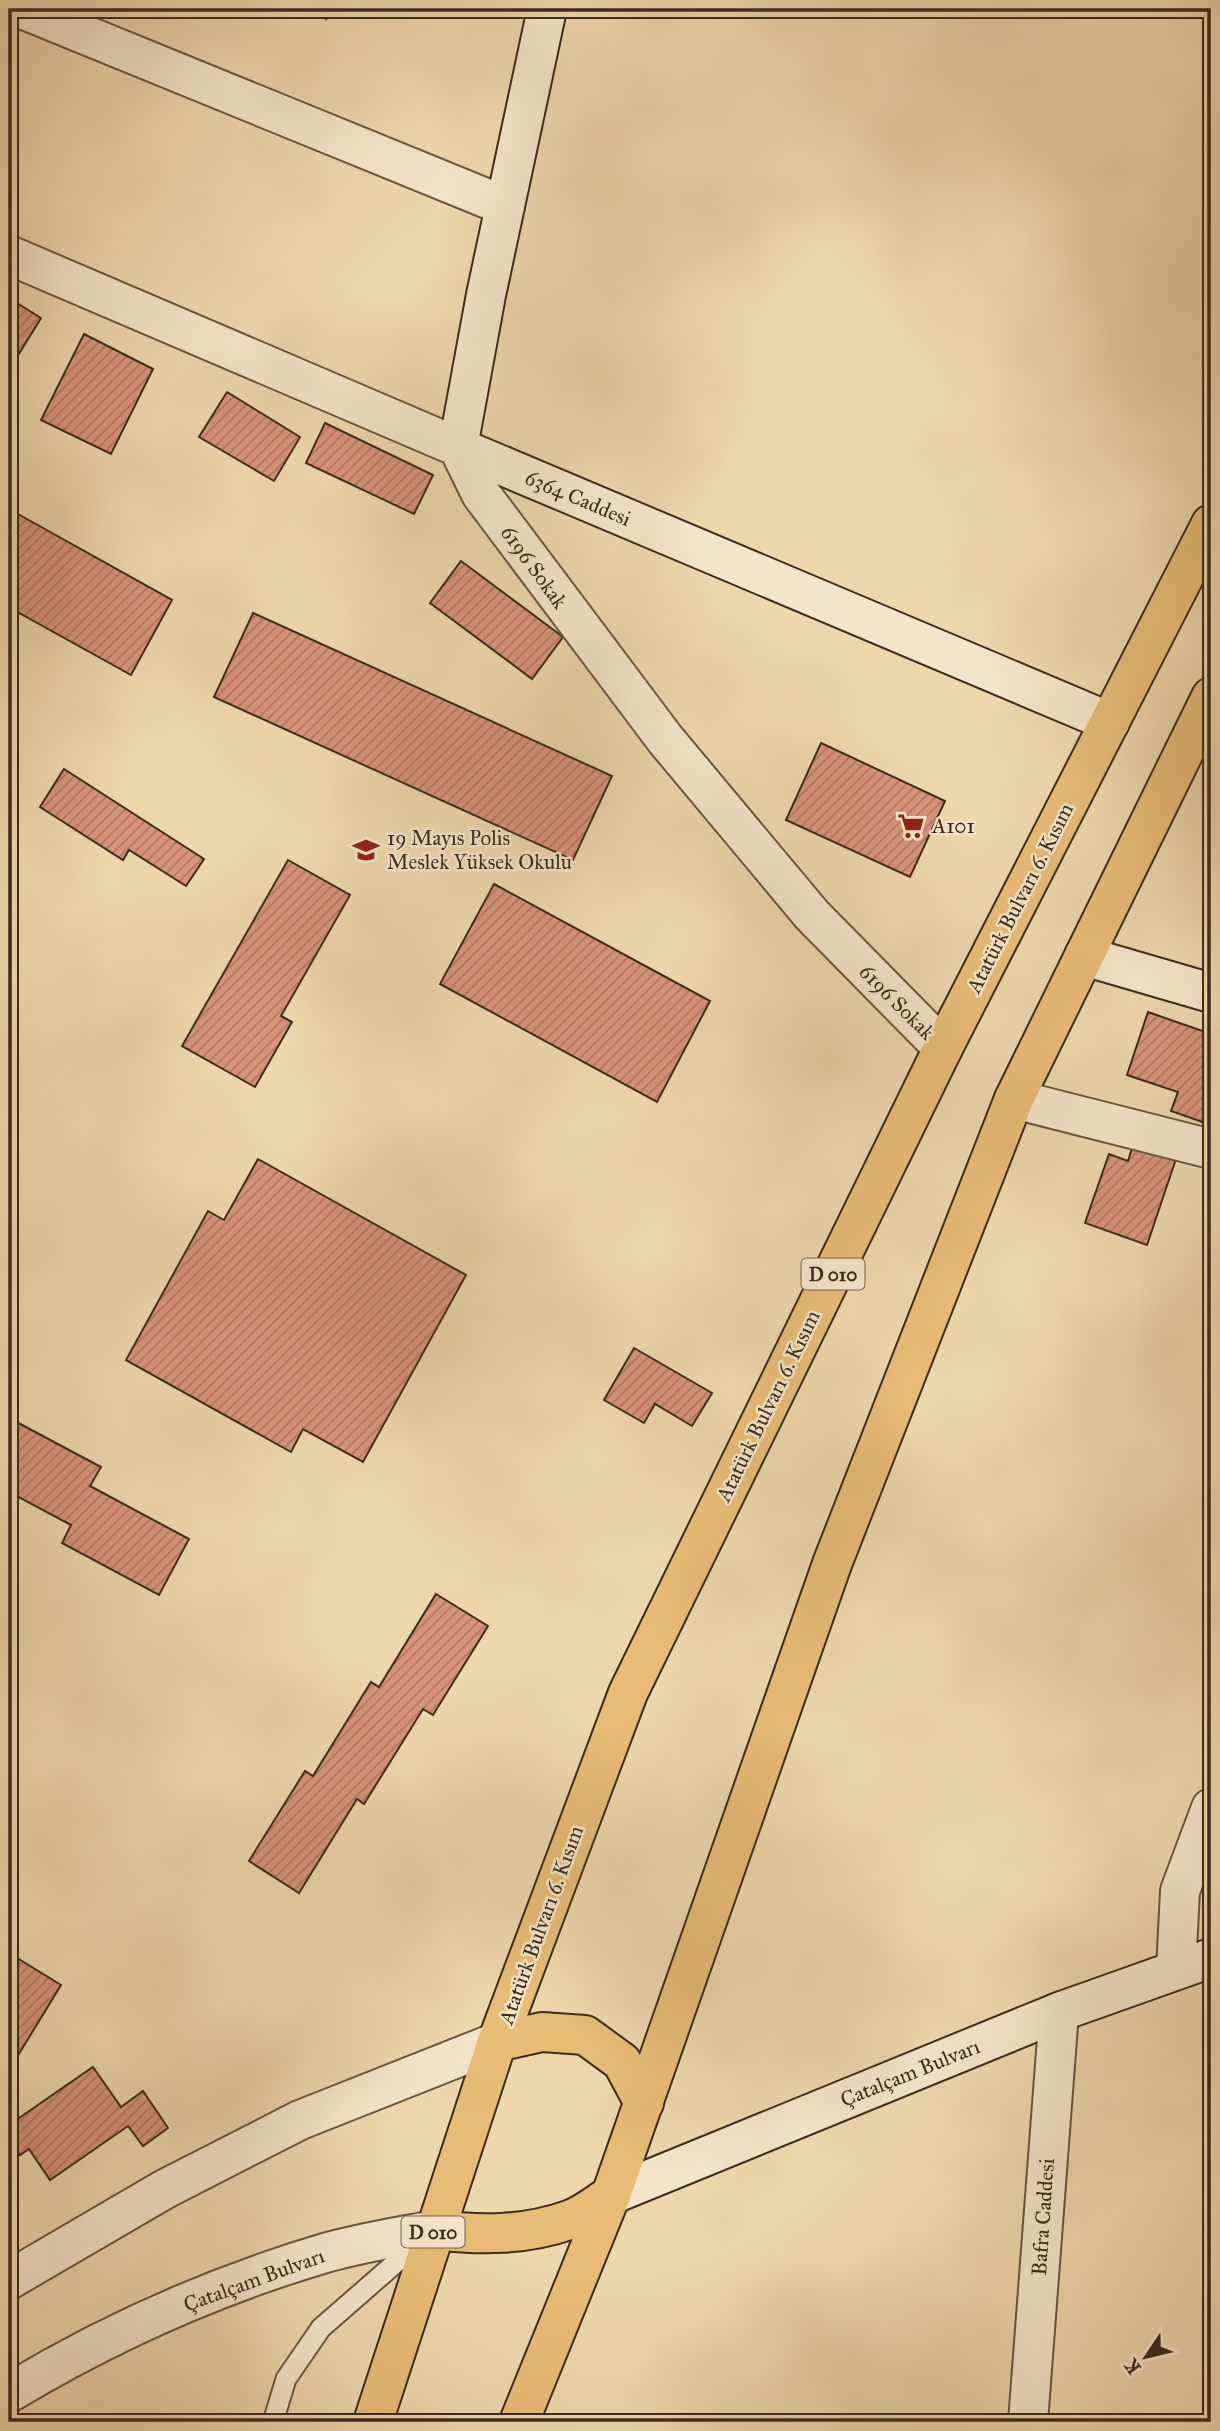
<svg xmlns="http://www.w3.org/2000/svg" width="1220" height="2431" font-family="'IM FELL Great Primer',serif">
<defs>
<pattern id="building-hatch" width="6" height="6" patternUnits="userSpaceOnUse" patternTransform="scale(1.75)"><rect width="6" height="6" fill="#d8937a"/><path d="M-1 1l2-2M0 6l6-6M5 7l2-2" fill="none" stroke="#b07863"/></pattern>
</defs>
<rect width="100%" height="100%" fill="#edd7ad"/>
<filter id="stains"><feTurbulence type="fractalNoise" baseFrequency=".00286" numOctaves="4"/><feColorMatrix values="0 0 0 0 .2 0 0 0 0 .09 0 0 0 0 .02 0 0 0 .5 -.17"/></filter>
<radialGradient id="worn" r=".72"><stop offset=".6" stop-color="#630" stop-opacity="0"/><stop offset="1" stop-color="#630" stop-opacity=".3"/></radialGradient>
<!-- building -->
<g fill="url(#building-hatch)" stroke="#3a2c1d" stroke-width="2">
<path d="M 316,9 L 337,9 L 326,19 Z"/>
<path d="M 9,298 L 41,318 L 9,370 Z"/>
<path d="M 84,334 L 153,369 L 111,454 L 41,420 Z"/>
<path d="M 227,392 L 300,437 L 274,481 L 199,437 Z"/>
<path d="M 325,423 L 433,475 L 414,514 L 306,463 Z"/>
<path d="M 9,509 L 172,600 L 131,675 L 19,613 L 14,623 L 9,620 Z"/>
<path d="M 461,561 L 563,637 L 532,679 L 430,603 Z"/>
<path d="M 253,613 L 612,776 L 573,860 L 214,697 Z"/>
<path d="M 821,743 L 945,801 L 910,877 L 786,820 Z"/>
<path d="M 64,769 L 204,859 L 186,886 L 129,850 L 123,860 L 40,807 Z"/>
<path d="M 288,860 L 350,895 L 281,1016 L 292,1022 L 255,1087 L 182,1046 Z"/>
<path d="M 494,884 L 710,1001 L 657,1102 L 440,984 Z"/>
<path d="M 1148,1012 L 1211,1034 L 1211,1125 L 1171,1111 L 1178,1092 L 1127,1075 Z"/>
<path d="M 1133,1145 L 1176,1159 L 1147,1245 L 1085,1223 L 1109,1154 L 1128,1161 Z"/>
<path d="M 258,1159 L 466,1275 L 363,1462 L 303,1429 L 291,1452 L 126,1360 L 208,1211 L 224,1220 Z"/>
<path d="M 634,1348 L 712,1393 L 692,1426 L 655,1404 L 644,1423 L 604,1400 Z"/>
<path d="M 9,1418 L 101,1467 L 90,1486 L 189,1539 L 159,1595 L 62,1543 L 71,1525 L 9,1492 Z"/>
<path d="M 436,1594 L 488,1626 L 433,1715 L 423,1709 L 364,1804 L 357,1799 L 299,1893 L 249,1861 L 305,1771 L 313,1776 L 371,1682 L 379,1687 Z"/>
<path d="M 9,1789 L 17,1794 L 9,1808 Z"/>
<path d="M 9,1953 L 61,1985 L 14,2062 L 9,2059 Z"/>
<path d="M 93,2067 L 121,2107 L 143,2091 L 168,2128 L 143,2146 L 128,2126 L 50,2180 L 29,2149 L 20,2155 L 9,2139 L 9,2125 Z"/>
</g>
<g fill="none" stroke-linecap="round" stroke-linejoin="round">
<!-- lane casing -->
<g stroke="#675741" stroke-width="23">
<path id="lane" d="M 273,2422 L 286,2379 L 321,2328 L 423,2239"/>
</g>
<!-- street casing -->
<g stroke="#675741" stroke-width="42">
<g id="street">
<path d="M 22,9 L 505,206"/>
<path d="M 9,255 L 458,447 L 481,494 L 665,739 L 812,915 L 943,1048"/>
<path d="M 1014,1099 L 1211,1149"/>
<path d="M 1176,1970 L 1180,1891 L 1211,1808"/>
<path d="M 9,2280 L 165,2189 L 300,2120 L 497,2042"/>
<path d="M 9,2393 C 107,2334 214,2286 325,2253 C 360,2243 398,2237 434,2230"/>
<path d="M 1028,2422 L 1059,2012"/>
</g>
</g>
<!-- secondary casing -->
<g stroke="#3a2c1d" stroke-width="42">
<g id="secondary">
<path d="M 547,9 L 486,295 L 458,447 L 1110,722"/>
<path d="M 1084,956 L 1211,993"/>
<path d="M 611,2195 L 1059,2012 L 1211,1958"/>
</g>
</g>
<!-- highway casing -->
<g stroke="#3a2c1d" stroke-width="42">
<g id="highway">
<path d="M 497,2042 L 542,2032 L 585,2035 L 622,2062 L 644,2103"/>
<path d="M 434,2230 C 480,2235 524,2236 569,2220 C 584,2215 598,2203 611,2195"/>
<path d="M 373,2422 L 497,2042 L 628,1693 L 943,1048 L 1211,524"/>
<path d="M 519,2422 L 611,2195 L 832,1564 L 1014,1099 L 1211,697"/>
</g>
</g>
<!-- lane -->
<use href="#lane" stroke="#f3e5ca" stroke-width="19"/>
<!-- street -->
<use href="#street" stroke="#f3e5ca" stroke-width="38"/>
<!-- secondary -->
<use href="#secondary" stroke="#f3e5ca" stroke-width="38"/>
<!-- highway -->
<use href="#highway" stroke="#e6bc76" stroke-width="38"/>
</g>
<!-- icons -->
<defs>
<g id="supermarket-bare" transform="scale(2.1)"><path d="M-6-5.5h2.5l.6 2H6L4.5 2H-2.5L-4.4-4H-6ZM-1.5 3.2a1.3 1.3 0 1 0 .1 0ZM3 3.2a1.3 1.3 0 1 0 .1 0Z" fill="#8f2418" stroke="#f3e5ca" stroke-width="2.5" paint-order="stroke"/></g>
<g id="school-bare" transform="scale(2.1)"><path d="M0-5L7-2L0 1L-7-2ZM-4 1L0 2.5L4 1V4Q0 6-4 4Z" fill="#8f2418" stroke="#f3e5ca" stroke-width="2.5" paint-order="stroke"/></g>
</defs>
<g fill-rule="evenodd">
<use href="#supermarket-bare" x="911" y="826"/>
<use href="#school-bare" x="366" y="850"/>
</g>
<g text-anchor="middle" dominant-baseline="central" stroke-width="5" stroke-linejoin="round" paint-order="stroke">
<!-- shield labels -->
<g fill="#f3e5ca" stroke="#726451" stroke-width="2">
<rect x="801.5" y="1258.5" width="63" height="31" rx="5"/>
<rect x="401.5" y="2216.5" width="63" height="31" rx="5"/>
</g>
<g font-size="19" font-weight="bold" fill="#3a2c1d">
<text x="833" y="1274">D 010</text>
<text x="433" y="2232">D 010</text>
</g>
<!-- street labels -->
<g font-size="21" fill="#3a2c1d" stroke="#f3e5ca">
<text transform="translate(578 498) rotate(23)">6364 Caddesi</text>
<text transform="translate(534 567) rotate(54)">6196 Sokak</text>
<text transform="translate(1020 898) rotate(-63)">Atatürk Bulvarı 6. Kısım</text>
<text transform="translate(897 1002) rotate(45)">6196 Sokak</text>
<text transform="translate(768 1406) rotate(-64)">Atatürk Bulvarı 6. Kısım</text>
<text transform="translate(541 1925) rotate(-70)">Atatürk Bulvarı 6. Kısım</text>
<text transform="translate(910 2073) rotate(-22)">Çatalçam Bulvarı</text>
<text transform="translate(1043 2217) rotate(-86)">Bafra Caddesi</text>
<text transform="translate(254 2280) rotate(-20)">Çatalçam Bulvarı</text>
</g>
<!-- poi labels -->
<g font-size="21" fill="#3a2c1d" stroke="#f3e5ca" text-anchor="start">
<text x="932" y="826">A101</text>
<text x="387" y="838">19 Mayıs Polis<tspan x="387" dy="24">Meslek Yüksek Okulu</tspan></text>
</g>
</g>
<!-- margin -->
<rect width="1220" height="2431" fill="none" stroke="#edd7ad" stroke-width="35"/>
<rect x="10" y="10" width="1199" height="2410" fill="none" stroke="#3a2c1d" stroke-width="3.5"/>
<rect x="18" y="18" width="1185" height="2396" fill="none" stroke="#3a2c1d" stroke-width="2"/>
<!-- north arrow -->
<g transform="translate(1146 2357) rotate(235)" stroke="#f3e5ca" stroke-width="5" paint-order="stroke">
<path d="M0-5L12 26L0 18L-12 26Z" fill="#3a2c1d"/>
<text y="-10" font-size="19" font-weight="bold" text-anchor="middle" fill="#3a2c1d">K</text>
</g>
<rect width="100%" height="100%" filter="url(#stains)"/>
<rect width="100%" height="100%" fill="url(#worn)"/>
</svg>
